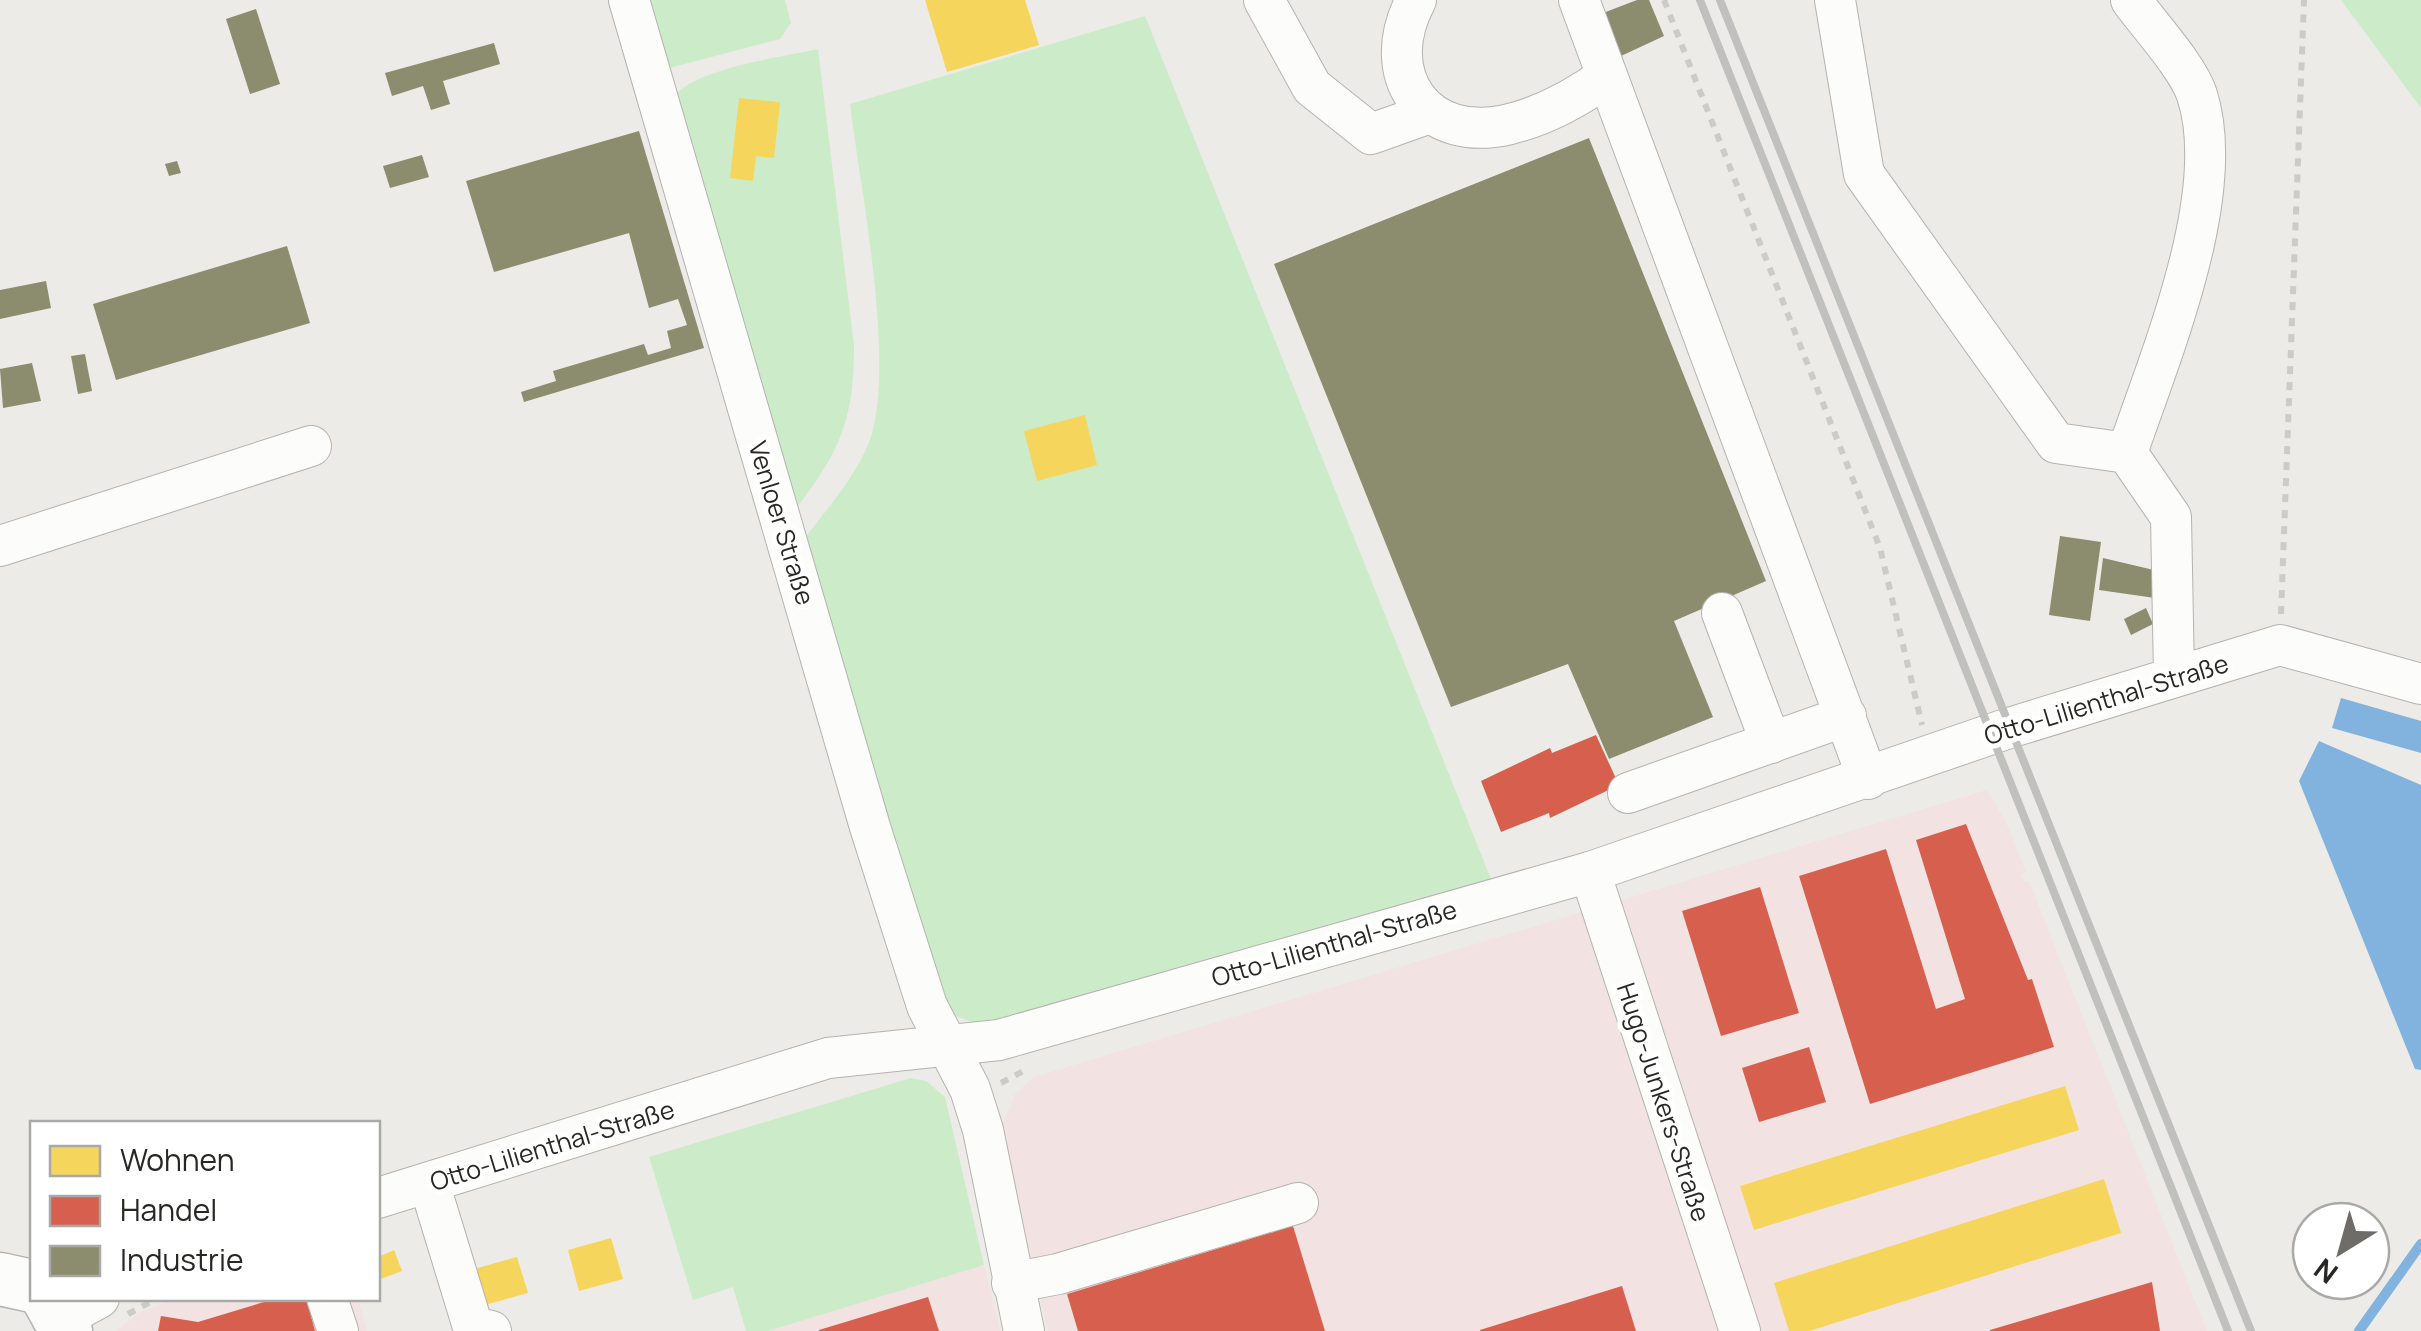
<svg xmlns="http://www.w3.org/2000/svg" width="2421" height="1331" font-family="Manrope,sans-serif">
<rect width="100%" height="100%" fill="#edebe7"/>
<!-- commercial -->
<g fill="#f2e2e2">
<path d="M 1987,790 L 2005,820 L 2026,872 L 2021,875 L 2025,882 L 2029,881 L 2207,1331 L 1048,1331 L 1001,1128 L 1015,1094 L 1034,1077 Z"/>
<path d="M 984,1265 L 1000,1331 L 768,1331 Z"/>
<path d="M 177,1298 L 358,1299 L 367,1331 L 116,1331 L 142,1311 Z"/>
</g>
<!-- green -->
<g fill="#ccebc9">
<path d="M 641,0 L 785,0 L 791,23 L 780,39 L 669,68 Z"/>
<path d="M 2341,0 L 2421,0 L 2421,108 Z"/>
<path d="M 1145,16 L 1491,879 L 1021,1020 L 980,1025 L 948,1013 L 804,539 C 827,509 853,480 868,445 C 898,371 860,188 850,104 Z"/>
<path d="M 818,49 L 854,346 C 854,420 840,452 795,510 L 675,95 C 700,68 781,57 818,49 Z"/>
<path d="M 911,1078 L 926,1081 L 945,1097 L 984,1265 L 768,1331 L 746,1331 L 733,1287 L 693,1300 L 649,1157 Z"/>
</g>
<!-- water -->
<g fill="#82b2de">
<path d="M 2341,698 L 2421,721 L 2421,753 L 2332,728 Z"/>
<path d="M 2319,741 L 2421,785 L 2421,1070 L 2415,1069 L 2299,781 Z"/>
</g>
<!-- homes -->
<g fill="#f6d55c">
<path d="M 925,0 L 1025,0 L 1039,45 L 947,72 Z"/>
<path d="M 739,98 L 780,102 L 774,158 L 756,156 L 753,181 L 730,178 Z"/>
<path d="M 1085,415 L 1097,465 L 1037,481 L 1024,431 Z"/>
<path d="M 2065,1086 L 2079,1130 L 1754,1230 L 1740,1186 Z"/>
<path d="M 2104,1179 L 2121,1233 L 1809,1331 L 1789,1331 L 1774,1283 Z"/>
<path d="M 611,1238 L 623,1279 L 579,1291 L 568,1250 Z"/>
<path d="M 394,1250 L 402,1271 L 378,1280 L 378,1257 Z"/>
<path d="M 517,1257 L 528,1293 L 481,1306 L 470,1270 Z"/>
</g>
<!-- shops -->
<g fill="#d6604d">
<path d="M 1596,735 L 1619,785 L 1550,818 L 1549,813 L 1501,832 L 1481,781 L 1550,748 L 1552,753 Z"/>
<path d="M 1966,824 L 2028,980 L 2032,979 L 2054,1047 L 1870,1104 L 1799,876 L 1886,849 L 1936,1009 L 1965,999 L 1916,840 Z"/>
<path d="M 1760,887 L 1799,1013 L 1721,1036 L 1682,911 Z"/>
<path d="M 1809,1047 L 1826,1102 L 1759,1122 L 1742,1068 Z"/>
<path d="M 1293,1226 L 1325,1331 L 1078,1331 L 1067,1294 Z"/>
<path d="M 2152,1282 L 2160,1331 L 1990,1331 L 1990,1330 Z"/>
<path d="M 1622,1286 L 1636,1331 L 1480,1331 L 1480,1330 Z"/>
<path d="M 928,1297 L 939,1331 L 819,1331 L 819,1330 Z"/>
<path d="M 277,1298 L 306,1298 L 315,1331 L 158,1331 L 161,1316 L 198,1322 Z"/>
</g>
<!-- industry -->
<g fill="#8c8c6e">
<path d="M 1637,0 L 1649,0 L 1664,36 L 1621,56 L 1603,13 Z"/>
<path d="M 256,9 L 280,84 L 250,94 L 226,19 Z"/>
<path d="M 494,43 L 500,64 L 443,81 L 450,104 L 431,110 L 423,86 L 392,96 L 385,73 Z"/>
<path d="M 639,131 L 704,348 L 524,402 L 521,392 L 556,381 L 553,371 L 644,344 L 648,355 L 671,348 L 667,331 L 687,325 L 678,299 L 649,308 L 629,233 L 494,272 L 466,181 Z"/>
<path d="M 1589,138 L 1766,581 L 1674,621 L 1713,717 L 1609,759 L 1568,664 L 1451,707 L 1274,264 Z"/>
<path d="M 422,155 L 429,177 L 390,188 L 383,166 Z"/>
<path d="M 177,161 L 181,173 L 169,176 L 165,164 Z"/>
<path d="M 287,246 L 310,323 L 116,380 L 93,304 Z"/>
<path d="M 46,281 L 51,308 L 0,319 L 0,290 Z"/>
<path d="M 85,354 L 92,391 L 78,394 L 71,356 Z"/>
<path d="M 32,363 L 41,401 L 3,408 L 0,369 Z"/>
<path d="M 2060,536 L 2101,542 L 2090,621 L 2049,615 Z"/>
<path d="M 2103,558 L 2158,571 L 2155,598 L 2099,590 Z"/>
<path d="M 2146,608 L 2153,624 L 2131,635 L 2124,619 Z"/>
</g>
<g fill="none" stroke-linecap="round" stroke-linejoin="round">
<!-- stream -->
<path stroke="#82b2de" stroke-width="10" d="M 2359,1331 L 2421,1244"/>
<!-- minor casing -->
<g stroke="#b4b3b0" stroke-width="42">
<g id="minor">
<path d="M 629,0 L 870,827 L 927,1006 L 970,1089 L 983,1130 L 1024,1331"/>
<path d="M 1264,0 L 1312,87 L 1371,134 L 1430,113"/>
<path d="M 1416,0 C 1376,75 1425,145 1510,124 C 1546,115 1577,98 1607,76"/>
<path d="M 1579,0 L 1868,779"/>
<path d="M 1835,0 L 1864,174 L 2056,443 L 2127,453 L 2171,517 L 2174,676"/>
<path d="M 2127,453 C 2160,356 2229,194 2197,95 C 2188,67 2149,25 2131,0"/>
<path d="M 0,546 L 311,446"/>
<path d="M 1722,613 L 1771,743"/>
<path d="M 1628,793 L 1846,716"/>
<path d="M 1590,872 L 1740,1331"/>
<path d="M 429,1183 L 473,1327 L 491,1331"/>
<path d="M 378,1198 L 828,1058 L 999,1040 L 1590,872 L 2009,728 L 2280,645 L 2421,684"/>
<path d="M 1012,1283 L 1058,1274 L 1298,1203"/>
<path d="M 327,1298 L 338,1331"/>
<path d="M 62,1318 L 99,1298"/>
</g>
</g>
<!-- major casing -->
<g stroke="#b4b3b0" stroke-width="55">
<g id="major">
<path d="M 0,1279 L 32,1286"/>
<path d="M 48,1298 L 66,1331"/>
</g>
</g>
<!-- path -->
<g stroke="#cccbc8" stroke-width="6" stroke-dasharray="8 8" stroke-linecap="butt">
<path d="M 1664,0 L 1880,548 L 1922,725"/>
<path d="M 2281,614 L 2304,0"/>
<path d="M 1001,1083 L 1025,1070"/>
<path d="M 128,1314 L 158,1298"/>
</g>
<!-- minor -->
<use href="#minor" stroke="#fcfcfb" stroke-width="40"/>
<!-- major -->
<use href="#major" stroke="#fcfcfb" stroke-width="52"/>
<!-- rail -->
<g stroke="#c0c0bf" stroke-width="8">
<path d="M 1700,0 L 2228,1331"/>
<path d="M 1720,0 L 2251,1331"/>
</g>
</g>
<g text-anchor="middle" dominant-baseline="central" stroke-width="10" stroke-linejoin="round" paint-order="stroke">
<!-- street labels -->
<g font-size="25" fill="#282724" stroke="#fff">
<text transform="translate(782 523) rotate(73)">Venloer Straße</text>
<text transform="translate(2106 699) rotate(-17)">Otto-Lilienthal-Straße</text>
<text transform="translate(1334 943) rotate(-16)">Otto-Lilienthal-Straße</text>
<text transform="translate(1664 1102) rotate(72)">Hugo-Junkers-Straße</text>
<text transform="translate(552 1145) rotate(-17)">Otto-Lilienthal-Straße</text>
</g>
</g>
<!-- legend -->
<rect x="30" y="1121" width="350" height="180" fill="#ffffff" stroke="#a9a9a7" stroke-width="2.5"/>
<rect x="50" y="1146" width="50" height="30" fill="#f6d55c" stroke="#a9a9a7" stroke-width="2.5"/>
<text x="120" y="1171" font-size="30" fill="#282724">Wohnen</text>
<rect x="50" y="1196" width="50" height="30" fill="#d6604d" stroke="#a9a9a7" stroke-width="2.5"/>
<text x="120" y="1221" font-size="30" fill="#282724">Handel</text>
<rect x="50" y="1246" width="50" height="30" fill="#8c8c6e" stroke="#a9a9a7" stroke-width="2.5"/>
<text x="120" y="1271" font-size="30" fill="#282724">Industrie</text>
<!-- north arrow -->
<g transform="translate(2341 1251) rotate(217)"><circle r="48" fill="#ffffff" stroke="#a9a9a7" stroke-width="2.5"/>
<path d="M0-8L18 38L0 25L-18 38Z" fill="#6d6c68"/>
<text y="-15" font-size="28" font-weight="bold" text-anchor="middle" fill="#282724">N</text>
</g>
</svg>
